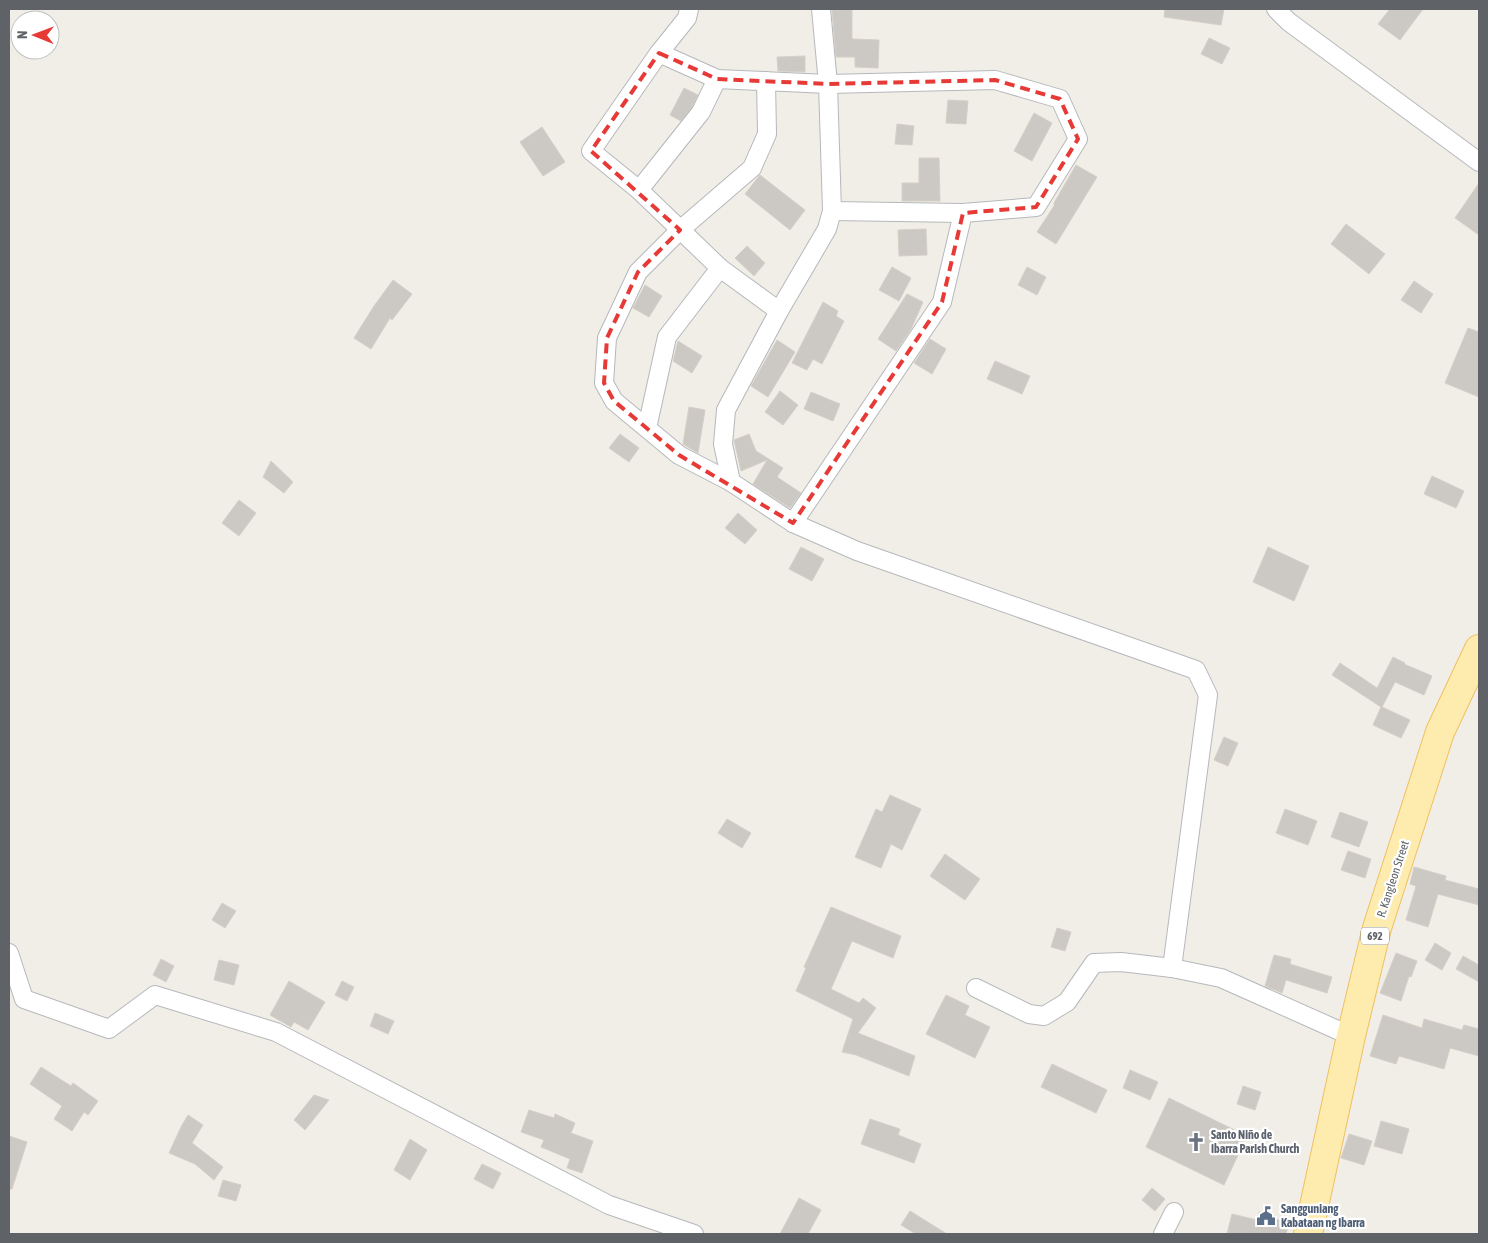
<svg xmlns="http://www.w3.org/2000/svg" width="1488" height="1243" font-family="'Asap Condensed',sans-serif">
<rect width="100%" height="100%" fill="#f1eee8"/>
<!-- building -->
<g fill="#ccc9c4" stroke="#d5d0c6">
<path d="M 832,9 L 852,9 L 852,39 L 879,40 L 878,68 L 855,67 L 855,57 L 836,57 Z"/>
<path d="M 1165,9 L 1224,9 L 1221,25 L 1164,17 Z"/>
<path d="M 1390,9 L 1423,9 L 1400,40 L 1378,24 Z"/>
<path d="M 1209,38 L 1230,48 L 1222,64 L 1201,54 Z"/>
<path d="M 805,56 L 805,72 L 778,71 L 777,57 Z"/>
<path d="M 684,88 L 698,95 L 692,107 L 681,121 L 670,115 Z"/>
<path d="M 948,100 L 968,101 L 966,124 L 946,123 Z"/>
<path d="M 1034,113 L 1052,123 L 1032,161 L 1014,151 Z"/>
<path d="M 897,124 L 914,126 L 912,145 L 895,144 Z"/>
<path d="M 542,127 L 565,162 L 543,176 L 520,142 Z"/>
<path d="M 919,158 L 939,158 L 940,201 L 902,201 L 902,183 L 919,183 Z"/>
<path d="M 1076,165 L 1097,177 L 1056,244 L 1037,232 L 1054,206 L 1054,203 Z"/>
<path d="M 760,175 L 805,210 L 790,230 L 745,194 Z"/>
<path d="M 1479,183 L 1479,235 L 1455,218 Z"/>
<path d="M 1346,224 L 1385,254 L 1369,274 L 1331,244 Z"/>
<path d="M 926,229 L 927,255 L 899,256 L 898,230 Z"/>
<path d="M 747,246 L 765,263 L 754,276 L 735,258 Z"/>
<path d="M 892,267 L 911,278 L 899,301 L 879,290 Z"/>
<path d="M 1027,267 L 1046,277 L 1037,295 L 1018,285 Z"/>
<path d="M 393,280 L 412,294 L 392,320 L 390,318 L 371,349 L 354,338 L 374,306 Z"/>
<path d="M 1414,281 L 1433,294 L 1421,313 L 1401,300 Z"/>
<path d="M 645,285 L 662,296 L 649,317 L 633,308 Z"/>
<path d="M 907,294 L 923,302 L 911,329 L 896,351 L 878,339 Z"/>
<path d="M 823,302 L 838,311 L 836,316 L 844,321 L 822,364 L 813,359 L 807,370 L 792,363 Z"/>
<path d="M 1468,328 L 1479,332 L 1479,397 L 1445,383 Z"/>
<path d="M 930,339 L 946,349 L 932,374 L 914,363 Z"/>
<path d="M 777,340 L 795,352 L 768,397 L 751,386 Z"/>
<path d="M 678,341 L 702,356 L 692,373 L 673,361 Z"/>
<path d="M 995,361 L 1030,376 L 1022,394 L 987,379 Z"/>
<path d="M 780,391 L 798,405 L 783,425 L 765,412 Z"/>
<path d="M 811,392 L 840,404 L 833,421 L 804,409 Z"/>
<path d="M 689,407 L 705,410 L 698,453 L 683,444 Z"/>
<path d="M 620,434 L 639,448 L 629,462 L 609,448 Z"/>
<path d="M 749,434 L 756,451 L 783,468 L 777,477 L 801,493 L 790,508 L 753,484 L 767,460 L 741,471 L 734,440 Z"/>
<path d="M 271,461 L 293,482 L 284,493 L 263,477 Z"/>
<path d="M 1432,476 L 1464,491 L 1456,508 L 1424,494 Z"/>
<path d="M 239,500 L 256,513 L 239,536 L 222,523 Z"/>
<path d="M 738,513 L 757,530 L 745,544 L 725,528 Z"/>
<path d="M 801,547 L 824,559 L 812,581 L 789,569 Z"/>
<path d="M 1268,547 L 1309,566 L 1294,601 L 1253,582 Z"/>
<path d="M 1393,657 L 1405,663 L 1404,664 L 1432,676 L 1424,695 L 1395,682 L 1382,707 L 1410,720 L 1401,738 L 1373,725 L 1381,707 L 1332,675 L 1340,663 L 1377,688 Z"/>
<path d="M 1224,737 L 1238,743 L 1228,766 L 1214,760 Z"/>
<path d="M 890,795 L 921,809 L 902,850 L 891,844 L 881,868 L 855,857 L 876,809 L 882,812 Z"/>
<path d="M 1285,809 L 1317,821 L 1308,845 L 1276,833 Z"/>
<path d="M 1340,812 L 1368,822 L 1359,847 L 1331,837 Z"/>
<path d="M 727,819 L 751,833 L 742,848 L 718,833 Z"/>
<path d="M 1348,851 L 1371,859 L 1365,878 L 1341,870 Z"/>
<path d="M 945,854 L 980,879 L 965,900 L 930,876 Z"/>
<path d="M 1414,867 L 1446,876 L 1445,880 L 1479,889 L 1479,905 L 1438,894 L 1428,927 L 1406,920 L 1416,886 L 1410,884 Z"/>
<path d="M 222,903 L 236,911 L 225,928 L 212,920 Z"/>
<path d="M 831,907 L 901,936 L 893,958 L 852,941 L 831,989 L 859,1003 L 863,998 L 876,1008 L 858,1033 L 915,1056 L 909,1076 L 856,1055 L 842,1052 L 853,1019 L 796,991 L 806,968 L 804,967 Z"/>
<path d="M 1057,928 L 1071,932 L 1065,951 L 1051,947 Z"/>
<path d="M 1435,943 L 1451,953 L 1442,970 L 1425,960 Z"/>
<path d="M 1396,953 L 1417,961 L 1411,977 L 1409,976 L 1401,1001 L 1380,993 Z"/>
<path d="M 1274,955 L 1291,959 L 1290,964 L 1332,977 L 1327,993 L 1286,980 L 1282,993 L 1265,986 Z"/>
<path d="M 1463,956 L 1479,965 L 1479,982 L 1456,969 Z"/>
<path d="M 161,959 L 174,966 L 166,982 L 153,975 Z"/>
<path d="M 219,960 L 239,965 L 234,985 L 214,980 Z"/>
<path d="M 289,981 L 325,1002 L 308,1030 L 294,1022 L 291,1027 L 270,1015 Z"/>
<path d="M 342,981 L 354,987 L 347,1001 L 335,995 Z"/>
<path d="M 946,995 L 969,1006 L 965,1015 L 990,1027 L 975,1058 L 926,1034 Z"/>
<path d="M 375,1013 L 394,1021 L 388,1034 L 370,1026 Z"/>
<path d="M 1383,1015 L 1422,1028 L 1424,1019 L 1462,1030 L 1464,1025 L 1479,1029 L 1479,1056 L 1450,1048 L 1444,1069 L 1399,1056 L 1396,1064 L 1370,1056 Z"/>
<path d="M 1052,1064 L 1107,1090 L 1096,1113 L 1041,1087 Z"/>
<path d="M 41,1067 L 71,1086 L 73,1083 L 98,1101 L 88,1115 L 84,1112 L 72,1131 L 54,1119 L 62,1106 L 30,1084 Z"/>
<path d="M 1130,1070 L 1158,1082 L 1150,1100 L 1123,1088 Z"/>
<path d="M 1243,1086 L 1261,1092 L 1255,1110 L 1237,1104 Z"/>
<path d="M 314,1095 L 329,1100 L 305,1130 L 294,1120 Z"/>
<path d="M 1169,1098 L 1247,1136 L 1224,1185 L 1146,1147 Z"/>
<path d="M 529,1110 L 554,1118 L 555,1114 L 575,1123 L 571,1133 L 593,1141 L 582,1173 L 567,1168 L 570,1159 L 541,1147 L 544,1140 L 521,1132 Z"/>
<path d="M 188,1115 L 203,1125 L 192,1143 L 223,1167 L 214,1180 L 195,1164 L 169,1153 L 181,1127 Z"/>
<path d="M 870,1119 L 900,1129 L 898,1135 L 921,1144 L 914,1163 L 861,1144 Z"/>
<path d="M 1381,1121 L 1409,1129 L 1402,1154 L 1374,1146 Z"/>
<path d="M 1349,1134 L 1372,1141 L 1364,1165 L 1341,1158 Z"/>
<path d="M 9,1136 L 27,1142 L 12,1189 L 9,1189 Z"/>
<path d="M 410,1139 L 427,1150 L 410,1180 L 394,1170 Z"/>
<path d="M 482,1164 L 501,1173 L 493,1189 L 474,1179 Z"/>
<path d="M 223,1180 L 241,1185 L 236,1201 L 218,1196 Z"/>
<path d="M 1152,1188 L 1165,1199 L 1155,1211 L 1142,1200 Z"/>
<path d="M 799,1198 L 821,1210 L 808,1234 L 780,1234 Z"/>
<path d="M 910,1211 L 947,1234 L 916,1234 L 901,1225 Z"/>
<path d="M 1259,1212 L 1277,1217 L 1276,1219 L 1289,1223 L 1286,1234 L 1227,1234 L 1232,1214 L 1257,1220 Z"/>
</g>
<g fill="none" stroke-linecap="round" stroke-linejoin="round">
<!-- street casing -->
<g stroke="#b5b8bb" stroke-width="20">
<g id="street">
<path d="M 821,9 L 828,84 L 832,211 L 827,229 L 779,311 L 726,410 L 723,444 L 731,482 L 793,523 L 857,551 L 1196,670 L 1208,695 L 1172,968 L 1221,978 L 1351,1036"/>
<path d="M 1276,9 L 1289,22 L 1479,162"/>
<path d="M 659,53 L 687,18 L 689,9"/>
<path d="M 639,190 L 701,112 L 717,79"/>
<path d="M 832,211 L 963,213"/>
<path d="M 779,311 L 720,268 L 639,190 L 591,151 L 659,53 L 717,79 L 828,84 L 995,80 L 1060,99 L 1078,139 L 1036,207 L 963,213 L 942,302 L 793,523"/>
<path d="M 647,428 L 667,337 L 720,268"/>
<path d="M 731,482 L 679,455 L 614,401 L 604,383 L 607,338 L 638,272 L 680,230 L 752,168 L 767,134 L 766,81"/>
<path d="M 9,953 L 24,999 L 109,1029 L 155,995 L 276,1032 L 609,1205 L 694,1234"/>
<path d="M 976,988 L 1029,1014 L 1044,1016 L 1067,1002 L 1094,963 L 1121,962 L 1172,968"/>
<path d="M 1163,1234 L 1174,1212"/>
</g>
</g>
<!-- primary casing -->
<g stroke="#f0bf61" stroke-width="30">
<path id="primary" d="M 1308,1234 L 1351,1036 L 1377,928 L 1440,732 L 1479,649"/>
</g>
<!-- street -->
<use href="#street" stroke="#fff" stroke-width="18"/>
<!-- primary -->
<use href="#primary" stroke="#feecaf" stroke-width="28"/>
</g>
<!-- marked area -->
<path fill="none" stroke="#e73a37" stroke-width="4" stroke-dasharray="10 6" stroke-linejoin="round" d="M 659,53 L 717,79 L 828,84 L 995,80 L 1060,99 L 1078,139 L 1036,207 L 963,213 L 942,302 L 793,523 L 679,455 L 614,401 L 604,383 L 607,338 L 638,272 L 680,230 L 591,151 Z"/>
<!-- icons -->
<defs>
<g id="church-bare" transform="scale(1.5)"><path d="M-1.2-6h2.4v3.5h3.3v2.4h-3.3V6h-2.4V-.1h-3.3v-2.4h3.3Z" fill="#6b7280" stroke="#fff" stroke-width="2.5" paint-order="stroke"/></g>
<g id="civic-bare" transform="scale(1.5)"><path d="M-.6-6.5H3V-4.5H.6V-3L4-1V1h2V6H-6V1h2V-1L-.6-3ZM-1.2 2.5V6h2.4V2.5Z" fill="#5c6f8a" stroke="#fff" stroke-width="2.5" paint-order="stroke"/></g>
</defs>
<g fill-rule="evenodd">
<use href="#church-bare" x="1196" y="1142"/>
<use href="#civic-bare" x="1266" y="1216"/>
</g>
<g text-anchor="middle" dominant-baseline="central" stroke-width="4.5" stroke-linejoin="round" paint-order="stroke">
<!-- shield labels -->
<rect fill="#fff" stroke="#8f9295" stroke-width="1" x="1361" y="927.5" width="28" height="17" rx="4"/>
<g font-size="11" font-weight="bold" fill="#5f6367">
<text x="1375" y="936">692</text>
</g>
<!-- street labels -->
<g font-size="12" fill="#5f6367" stroke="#fff">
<text transform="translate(1393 879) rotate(-72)">R. Kangleon Street</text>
</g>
<!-- worship labels -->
<g font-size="12" font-weight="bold" fill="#5b616d" stroke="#fff" text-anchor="start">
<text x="1211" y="1135">Santo Niño de<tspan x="1211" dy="14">Ibarra Parish Church</tspan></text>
</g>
<!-- service labels -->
<g font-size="12" font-weight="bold" fill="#4e5e75" stroke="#fff" text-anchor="start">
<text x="1281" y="1209">Sangguniang<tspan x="1281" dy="14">Kabataan ng Ibarra</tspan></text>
</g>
</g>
<!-- border -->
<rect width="1488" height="1243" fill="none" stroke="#5f6367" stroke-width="20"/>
<!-- north arrow -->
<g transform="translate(35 35) rotate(271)"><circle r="24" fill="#ffffff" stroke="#bfc1c2"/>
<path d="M0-4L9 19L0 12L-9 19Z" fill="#e73a37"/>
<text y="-8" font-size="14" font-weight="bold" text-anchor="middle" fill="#5f6367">N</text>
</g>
</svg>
